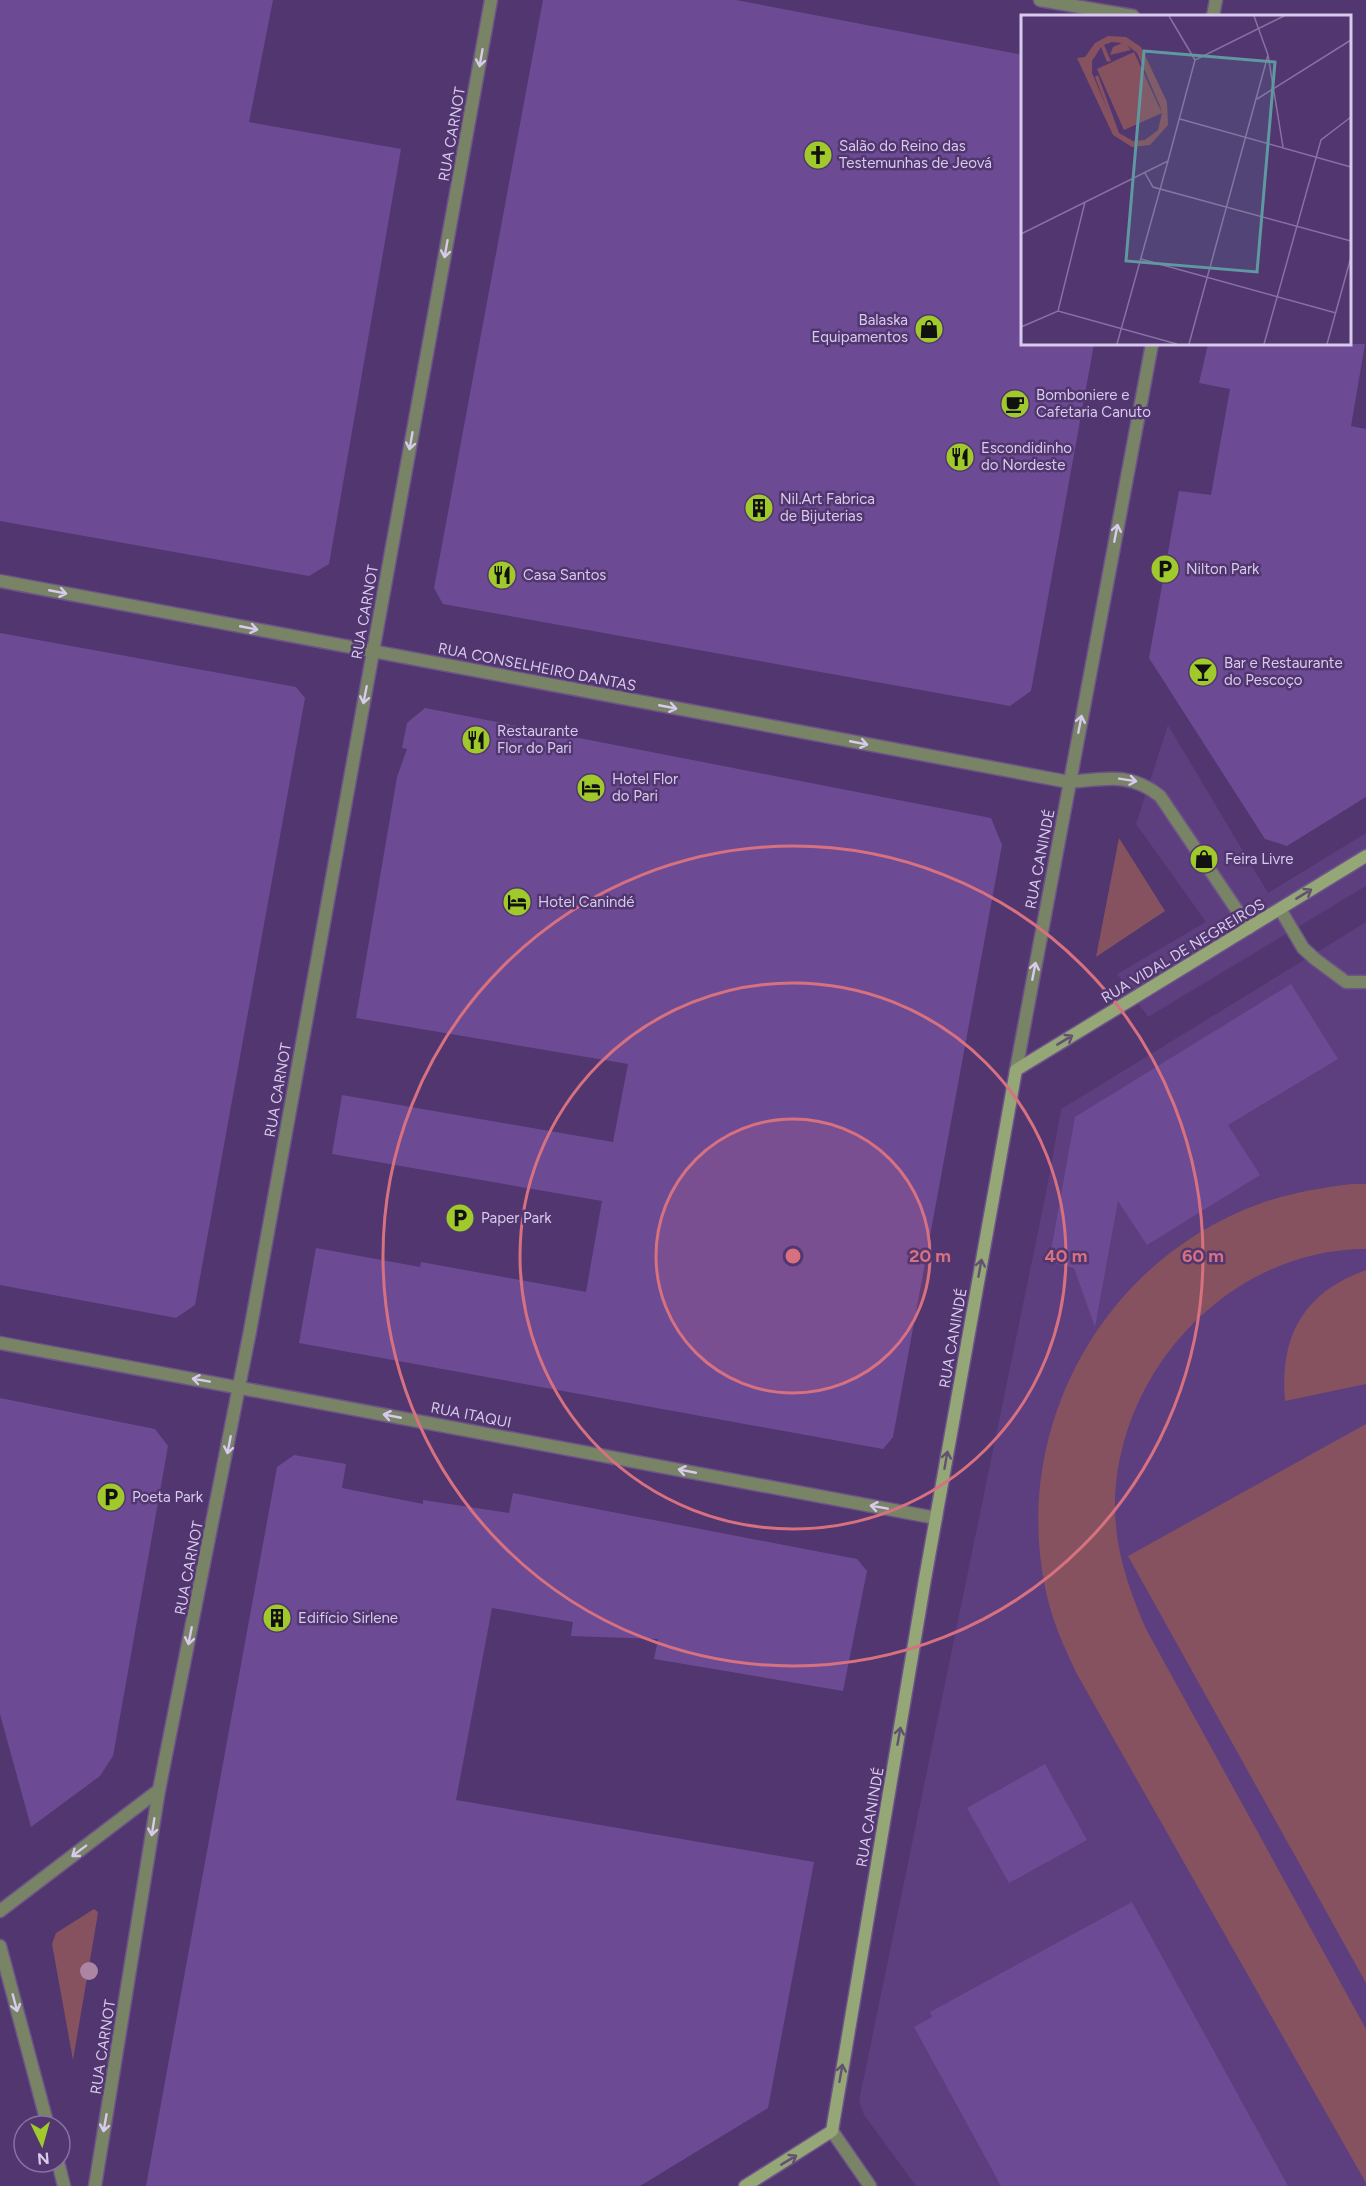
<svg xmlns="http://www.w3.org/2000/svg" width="1366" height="2186" font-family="Figtree,sans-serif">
<rect width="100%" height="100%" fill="#51366f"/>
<!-- built -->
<g fill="#5d3e7f">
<path d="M 1168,725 L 1268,893 L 1366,833 L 1366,886 L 1148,1017 L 1117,974 L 1206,922 L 1136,824 Z"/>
<path d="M 1366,922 L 1366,2186 L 916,2186 L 864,2115 L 859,2101 L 1048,1183 L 1061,1109 Z"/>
</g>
<!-- green -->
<g fill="#86525f">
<path d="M 1119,838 L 1165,911 L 1096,957 Z"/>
<path d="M 1352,1184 L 1366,1184 L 1366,1249 C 1229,1249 1116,1372 1115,1506 C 1115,1550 1129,1590 1146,1629 L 1366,2029 L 1366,2183 L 1078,1676 C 1064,1647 1051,1619 1045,1587 C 1012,1426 1104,1260 1259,1204 C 1289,1193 1320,1188 1352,1184 Z"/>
<path d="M 1366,1270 L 1366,1384 L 1285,1401 C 1279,1336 1304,1292 1366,1270 Z"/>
<path d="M 1366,1424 L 1366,1983 L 1128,1556 Z"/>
<path d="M 94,1909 L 98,1912 L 97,1919 L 73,2060 L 52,1944 L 56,1933 Z"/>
</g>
<!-- building -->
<g fill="#6d4b94">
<path d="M 0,0 L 273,0 L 249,122 L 401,149 L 329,564 L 309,576 L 0,521 Z"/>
<path d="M 543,0 L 736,0 L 1023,55 L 1023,344 L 1094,344 L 1031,691 L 1010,706 L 443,604 L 434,588 Z"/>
<path d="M 1208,344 L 1365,344 L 1351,426 L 1366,429 L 1366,797 L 1287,846 L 1265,839 L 1149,658 L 1179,491 L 1211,495 L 1230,389 L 1199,383 Z"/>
<path d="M 0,633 L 296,687 L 305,698 L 195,1305 L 176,1318 L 0,1285 Z"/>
<path d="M 425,708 L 991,818 L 1002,845 L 893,1437 L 883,1449 L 299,1343 L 316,1248 L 420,1267 L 421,1262 L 586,1292 L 602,1201 L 332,1154 L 342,1095 L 613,1142 L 628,1064 L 356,1018 L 397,777 L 407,749 L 402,748 L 407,723 Z"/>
<path d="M 1291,984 L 1338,1059 L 1228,1125 L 1260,1175 L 1147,1245 L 1118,1201 L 1095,1327 L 1074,1268 L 1049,1262 L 1075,1117 Z"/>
<path d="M 0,1398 L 155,1429 L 168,1446 L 113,1756 L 100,1776 L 31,1827 L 0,1714 Z"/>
<path d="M 294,1455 L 346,1464 L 342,1488 L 423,1504 L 423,1500 L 509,1513 L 513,1493 L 857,1559 L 867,1571 L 843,1691 L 654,1659 L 658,1639 L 571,1636 L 573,1622 L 492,1608 L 456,1800 L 814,1862 L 768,2108 L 640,2186 L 146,2186 L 277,1467 Z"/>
<path d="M 1045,1764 L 1087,1840 L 1009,1883 L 967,1808 Z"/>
<path d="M 1132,1902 L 1288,2186 L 1001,2186 L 914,2027 L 932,2017 L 930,2012 Z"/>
</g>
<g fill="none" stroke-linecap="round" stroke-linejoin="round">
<!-- service casing -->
<g stroke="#6c5488" stroke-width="15">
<path id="service" d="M 1280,909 L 1303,948 L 1315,959 L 1346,982 L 1366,982"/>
</g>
<!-- minor casing -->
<g stroke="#6c5488" stroke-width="15">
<g id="minor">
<path d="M 1040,0 L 1133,16"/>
<path d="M 0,1911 L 159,1790"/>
<path d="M 0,1946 L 48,2126"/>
<path d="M 58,2162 L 64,2186"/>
<path d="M 95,2186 L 159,1790 L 250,1331 L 491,0"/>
</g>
</g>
<!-- tertiary casing -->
<g stroke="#6c5488" stroke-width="15">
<g id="tertiary">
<path d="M 1213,16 L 1216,0"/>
<path d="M 0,581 L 1069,782 C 1106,779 1130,772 1160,796 L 1249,928"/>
<path d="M 1016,1070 L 1152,344"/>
<path d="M 0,1343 L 936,1518"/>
<path d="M 832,2131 L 870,2186"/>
</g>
</g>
<!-- secondary casing -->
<g stroke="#6c5488" stroke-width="15">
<path id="secondary" d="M 745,2186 L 832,2131 L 925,1579 L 1016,1070 L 1366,856"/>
</g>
<!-- service -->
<use href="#service" stroke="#798366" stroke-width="12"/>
<!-- minor -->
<use href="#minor" stroke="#798366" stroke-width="12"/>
<!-- tertiary -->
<use href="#tertiary" stroke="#798366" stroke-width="12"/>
<!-- secondary -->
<use href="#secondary" stroke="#95a677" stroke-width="12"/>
</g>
<!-- trees -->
<circle fill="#ac84a4" cx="89" cy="1971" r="9"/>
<!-- one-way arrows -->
<defs><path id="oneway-shaft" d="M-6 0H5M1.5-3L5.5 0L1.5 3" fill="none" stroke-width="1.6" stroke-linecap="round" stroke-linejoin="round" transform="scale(1.5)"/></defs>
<g stroke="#d8caec">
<use href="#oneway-shaft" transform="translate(481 58) rotate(100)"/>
<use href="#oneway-shaft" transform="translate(446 249) rotate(100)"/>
<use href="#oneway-shaft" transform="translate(411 441) rotate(100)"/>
<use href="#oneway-shaft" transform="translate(1116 533) rotate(-79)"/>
<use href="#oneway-shaft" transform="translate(58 592) rotate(11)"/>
<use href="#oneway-shaft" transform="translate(249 628) rotate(11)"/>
<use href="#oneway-shaft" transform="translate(365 695) rotate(101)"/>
<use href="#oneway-shaft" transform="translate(668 707) rotate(11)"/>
<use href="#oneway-shaft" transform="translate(1080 724) rotate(-79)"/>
<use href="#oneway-shaft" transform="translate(859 743) rotate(11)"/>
<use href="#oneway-shaft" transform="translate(1128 780) rotate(9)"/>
<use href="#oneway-shaft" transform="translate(1034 971) rotate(-79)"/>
<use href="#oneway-shaft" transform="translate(201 1380) rotate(-170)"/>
<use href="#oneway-shaft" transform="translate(392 1416) rotate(-169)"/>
<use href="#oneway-shaft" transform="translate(229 1445) rotate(101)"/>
<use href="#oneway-shaft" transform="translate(687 1471) rotate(-169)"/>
<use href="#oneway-shaft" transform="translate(879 1507) rotate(-170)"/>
<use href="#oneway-shaft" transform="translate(190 1636) rotate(101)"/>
<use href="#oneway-shaft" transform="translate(153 1827) rotate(99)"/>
<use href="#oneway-shaft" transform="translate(79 1851) rotate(143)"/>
<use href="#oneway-shaft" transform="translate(15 2003) rotate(75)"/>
<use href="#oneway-shaft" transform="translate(105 2123) rotate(100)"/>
</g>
<g stroke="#625271">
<use href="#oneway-shaft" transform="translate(1304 894) rotate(-31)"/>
<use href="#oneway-shaft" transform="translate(1065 1040) rotate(-31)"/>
<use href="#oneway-shaft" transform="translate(980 1268) rotate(-80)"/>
<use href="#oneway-shaft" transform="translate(946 1460) rotate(-80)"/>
<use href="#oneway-shaft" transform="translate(899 1736) rotate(-80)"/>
<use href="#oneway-shaft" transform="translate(841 2073) rotate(-80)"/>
<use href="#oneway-shaft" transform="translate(789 2160) rotate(-31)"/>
</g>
<!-- distance rings -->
<circle cx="793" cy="1256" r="137" fill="#d77180" fill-opacity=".12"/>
<g fill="none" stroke="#d77180" stroke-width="3">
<circle cx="793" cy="1256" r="137"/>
<circle cx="793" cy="1256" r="273"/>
<circle cx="793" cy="1256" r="410"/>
</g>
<!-- icons -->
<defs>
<g id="church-disc" transform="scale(1.5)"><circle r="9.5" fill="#a0c92c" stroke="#51366f"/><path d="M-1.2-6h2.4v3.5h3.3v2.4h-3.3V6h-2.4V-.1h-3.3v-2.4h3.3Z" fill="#111"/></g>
<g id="shop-disc" transform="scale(1.5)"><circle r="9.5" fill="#a0c92c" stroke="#51366f"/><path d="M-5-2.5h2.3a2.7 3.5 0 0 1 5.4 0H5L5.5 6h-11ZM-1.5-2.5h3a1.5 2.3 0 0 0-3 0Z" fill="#111"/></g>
<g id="cafe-disc" transform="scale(1.5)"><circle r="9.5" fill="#a0c92c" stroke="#51366f"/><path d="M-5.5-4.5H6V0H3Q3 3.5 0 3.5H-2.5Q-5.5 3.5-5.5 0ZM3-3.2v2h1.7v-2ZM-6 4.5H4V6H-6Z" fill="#111"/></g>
<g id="restaurant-disc" transform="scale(1.5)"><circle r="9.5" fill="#a0c92c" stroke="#51366f"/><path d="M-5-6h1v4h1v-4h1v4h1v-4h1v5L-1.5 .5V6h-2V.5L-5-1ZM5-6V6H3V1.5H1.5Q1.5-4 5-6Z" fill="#111"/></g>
<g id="building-disc" transform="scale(1.5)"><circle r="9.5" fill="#a0c92c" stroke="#51366f"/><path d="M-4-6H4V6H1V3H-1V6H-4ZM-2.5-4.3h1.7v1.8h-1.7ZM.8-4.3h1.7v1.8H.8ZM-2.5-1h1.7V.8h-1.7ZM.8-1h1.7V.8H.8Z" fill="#111"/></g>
<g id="parking-disc" transform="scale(1.5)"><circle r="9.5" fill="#a0c92c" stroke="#51366f"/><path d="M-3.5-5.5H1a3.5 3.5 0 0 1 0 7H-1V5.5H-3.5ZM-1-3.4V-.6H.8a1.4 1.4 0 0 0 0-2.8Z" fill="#111"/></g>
<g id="bar-disc" transform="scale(1.5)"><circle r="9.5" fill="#a0c92c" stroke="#51366f"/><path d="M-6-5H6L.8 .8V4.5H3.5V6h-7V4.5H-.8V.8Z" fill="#111"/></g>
<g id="hotel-disc" transform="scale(1.5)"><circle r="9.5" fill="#a0c92c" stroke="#51366f"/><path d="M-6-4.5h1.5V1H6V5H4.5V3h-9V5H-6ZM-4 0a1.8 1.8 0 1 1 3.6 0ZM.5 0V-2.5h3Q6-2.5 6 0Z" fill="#111"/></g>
</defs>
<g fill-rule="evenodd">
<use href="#church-disc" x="818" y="155"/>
<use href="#shop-disc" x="929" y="329"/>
<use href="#cafe-disc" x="1015" y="404"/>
<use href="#restaurant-disc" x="960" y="457"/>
<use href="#building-disc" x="759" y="508"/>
<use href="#parking-disc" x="1165" y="569"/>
<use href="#restaurant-disc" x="502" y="575"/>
<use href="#bar-disc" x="1203" y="672"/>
<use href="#restaurant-disc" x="476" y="740"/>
<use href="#hotel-disc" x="591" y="788"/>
<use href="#shop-disc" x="1204" y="859"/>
<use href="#hotel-disc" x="517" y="902"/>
<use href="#parking-disc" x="460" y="1218"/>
<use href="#parking-disc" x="111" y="1497"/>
<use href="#building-disc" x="277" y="1618"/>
</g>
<g text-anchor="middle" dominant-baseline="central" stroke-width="5" stroke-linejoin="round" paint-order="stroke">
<!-- street labels -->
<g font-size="15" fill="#d8caec" stroke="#51366f">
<text transform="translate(452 134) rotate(-80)">RUA CARNOT</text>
<text transform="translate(365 612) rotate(-80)">RUA CARNOT</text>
<text transform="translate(537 667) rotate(11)">RUA CONSELHEIRO DANTAS</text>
<text transform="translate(1040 859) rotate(-79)">RUA CANINDÉ</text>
<text transform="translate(1183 951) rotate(-31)">RUA VIDAL DE NEGREIROS</text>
<text transform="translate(278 1090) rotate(-80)">RUA CARNOT</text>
<text transform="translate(953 1338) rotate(-80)">RUA CANINDÉ</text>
<text transform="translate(471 1415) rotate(11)">RUA ITAQUI</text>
<text transform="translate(189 1568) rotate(-79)">RUA CARNOT</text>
<text transform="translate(870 1817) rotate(-80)">RUA CANINDÉ</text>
<text transform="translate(103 2047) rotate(-81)">RUA CARNOT</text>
</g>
<!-- poi labels -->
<g font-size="15" fill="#d8caec" stroke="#51366f" text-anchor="start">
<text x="839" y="146">Salão do Reino das<tspan x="839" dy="17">Testemunhas de Jeová</tspan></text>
<text x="908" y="320" text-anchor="end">Balaska<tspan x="908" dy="17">Equipamentos</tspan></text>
<text x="1036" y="395">Bomboniere e<tspan x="1036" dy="17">Cafetaria Canuto</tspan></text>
<text x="981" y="448">Escondidinho<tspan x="981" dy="17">do Nordeste</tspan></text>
<text x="780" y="499">Nil.Art Fabrica<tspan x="780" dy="17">de Bijuterias</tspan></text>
<text x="1186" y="569">Nilton Park</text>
<text x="523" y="575">Casa Santos</text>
<text x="1224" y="663">Bar e Restaurante<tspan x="1224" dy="17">do Pescoço</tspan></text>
<text x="497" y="731">Restaurante<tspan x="497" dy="17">Flor do Pari</tspan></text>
<text x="612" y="779">Hotel Flor<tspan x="612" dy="17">do Pari</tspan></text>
<text x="1225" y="859">Feira Livre</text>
<text x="538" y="902">Hotel Canindé</text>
<text x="481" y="1218">Paper Park</text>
<text x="132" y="1497">Poeta Park</text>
<text x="298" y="1618">Edifício Sirlene</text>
</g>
</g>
<!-- overview -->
<g transform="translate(1021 15)">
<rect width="330" height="330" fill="#51366f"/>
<path d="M 87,21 L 105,22 L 120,32 L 146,87 L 147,110 L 129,130 L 111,132 L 92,120 L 56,43 L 64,42 L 74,28 ZM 91,27 L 101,28 L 92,32 L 89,40 L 110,35 L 106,30 L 116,38 L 139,91 L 141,98 L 113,37 L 76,54 L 103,115 L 141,98 L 137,115 L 124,125 L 112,126 L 98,118 L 77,60 L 74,62 L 88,98 L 71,58 L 71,46 L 80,32 L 86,47 L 90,46 L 83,30 Z" fill="#86525f" fill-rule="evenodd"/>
<path fill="none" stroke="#8771a1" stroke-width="1.5" d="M 148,1 L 174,45M 233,1 L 247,40 L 262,132M 236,84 L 330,25M 159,104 L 330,152M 124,158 L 132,172 L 330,226M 0,219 L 147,146 L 174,45 L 263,1M 120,244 L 315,298M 37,296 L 64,187M 0,312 L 37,296 L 156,329M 96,329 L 147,146M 168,329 L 247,40M 243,329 L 300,125 L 330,102M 306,329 L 330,242"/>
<path fill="#5f98a0" fill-opacity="0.15" stroke="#5f98a0" stroke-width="3" d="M 123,36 L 254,47 L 236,257 L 105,246 Z"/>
<rect width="330" height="330" fill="none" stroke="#d8caec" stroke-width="3"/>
</g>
<circle cx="793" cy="1256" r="9" fill="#d77180" stroke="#51366f" stroke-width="3"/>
<g font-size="18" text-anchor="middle" font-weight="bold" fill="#d77180" stroke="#51366f" stroke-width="5" stroke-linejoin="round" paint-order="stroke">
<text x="930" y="1262">20 m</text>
<text x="1066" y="1262">40 m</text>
<text x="1203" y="1262">60 m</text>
</g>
<!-- north arrow -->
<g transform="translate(42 2144) rotate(175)"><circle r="28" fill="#51366f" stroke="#8771a1" stroke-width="1.5"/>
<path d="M0-4.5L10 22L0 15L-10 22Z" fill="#a0c92c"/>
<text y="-9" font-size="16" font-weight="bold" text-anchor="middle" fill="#d8caec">N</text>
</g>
</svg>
